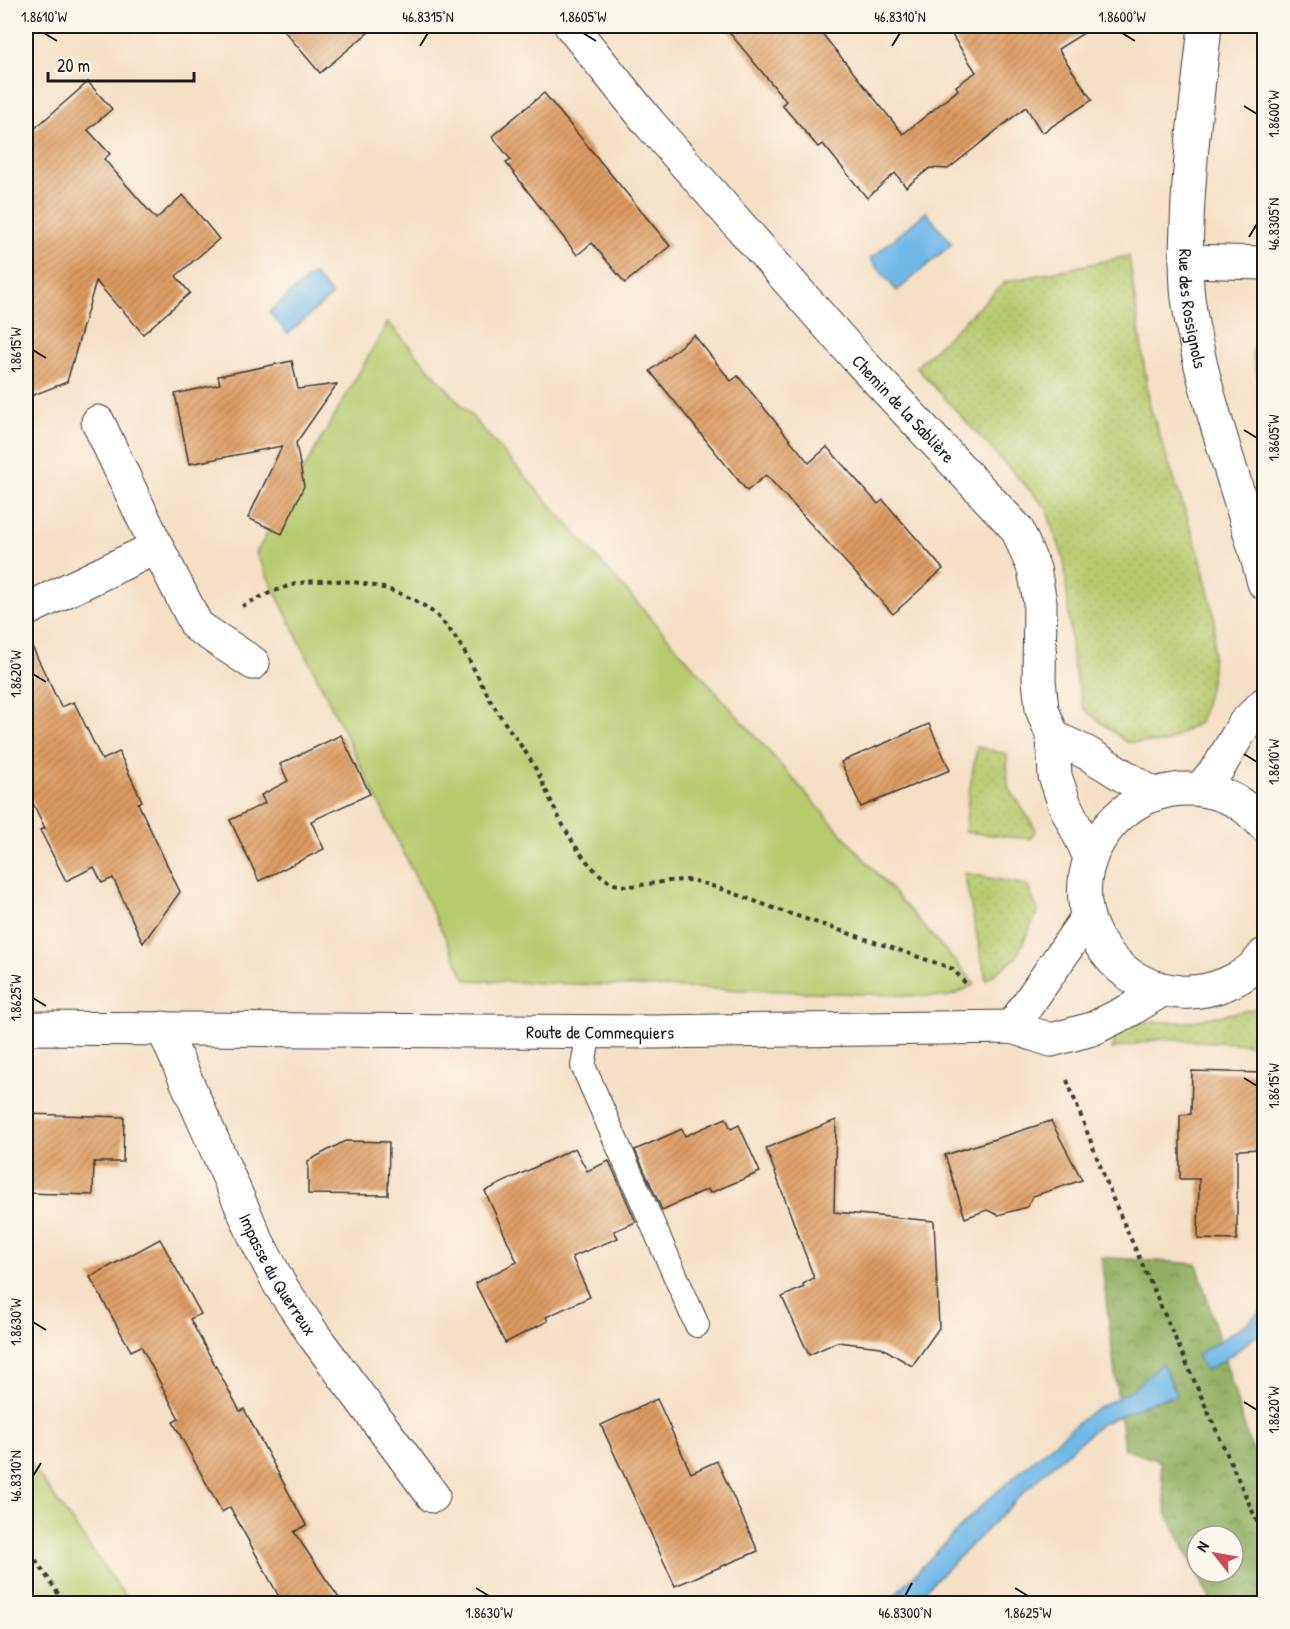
<svg xmlns="http://www.w3.org/2000/svg" width="1290" height="1629" font-family="'Patrick Hand',sans-serif">
<defs>
<pattern id="grass-dots" width="8" height="8" patternUnits="userSpaceOnUse" patternTransform="scale(1.5)"><rect width="8" height="8" fill="#b7ca6e"/><path d="M2 2h.1M6 6h.1" fill="none" stroke="#9dad5f" stroke-width="1.8" stroke-linecap="round"/></pattern>
<pattern id="forest-crowns" width="20" height="18" patternUnits="userSpaceOnUse" patternTransform="scale(1.5)"><rect width="20" height="18" fill="#91ae61"/><path d="M2 6a3 3 0 1 1 6 0M12 15a3 3 0 1 1 6 0" fill="none" stroke="#768d4f"/></pattern>
<pattern id="building-hatch" width="6" height="6" patternUnits="userSpaceOnUse" patternTransform="scale(1.5)"><rect width="6" height="6" fill="#dd9b61"/><path d="M-1 1l2-2M0 6l6-6M5 7l2-2" fill="none" stroke="#b27e4f"/></pattern>
</defs>
<rect width="100%" height="100%" fill="#fbf7ec"/>
<filter id="ink" filterUnits="userSpaceOnUse"><feTurbulence type="fractalNoise" baseFrequency=".0167" numOctaves="2"/><feDisplacementMap in="SourceGraphic" scale="12" xChannelSelector="R" yChannelSelector="G"/><feConvolveMatrix kernelMatrix="1 2 1 2 8 2 1 2 1" color-interpolation-filters="sRGB"/></filter>
<filter id="wash" filterUnits="userSpaceOnUse"><feTurbulence type="fractalNoise" baseFrequency=".008" numOctaves="4" result="noise"/><feDisplacementMap in="SourceGraphic" scale="24" xChannelSelector="R" yChannelSelector="G"/><feGaussianBlur stdDeviation="1.35" result="paint"/><feColorMatrix in="noise" values="0 0 0 0 0 0 0 0 0 0 0 0 0 0 0 0 0 1.4 0 .05"/><feComposite in="paint" operator="in"/></filter>
<g filter="url(#wash)">
<rect width="100%" height="100%" fill="#f5e0c5"/>
<!-- grass -->
<g fill="url(#grass-dots)" stroke="#6a7345" stroke-width="1.5">
<path d="M 1129,256 L 1150,407 L 1200,556 L 1215,620 L 1211,682 L 1200,722 L 1165,743 L 1126,742 L 1084,709 L 1073,665 L 1064,560 L 1046,508 L 916,367 L 1005,282 Z"/>
<path d="M 1264,320 L 1264,397 L 1252,354 Z"/>
<path d="M 977,747 L 1007,754 L 1008,786 L 1036,830 L 1030,839 L 965,832 L 969,792 Z"/>
<path d="M 964,873 L 1027,885 L 1038,911 L 1016,958 L 986,980 Z"/>
<path d="M 1264,1007 L 1264,1045 L 1160,1039 L 1112,1049 L 1118,1031 L 1139,1022 L 1188,1022 Z"/>
</g>
<!-- forest -->
<path fill="url(#forest-crowns)" stroke="#56653e" stroke-width="1.5" fill-rule="evenodd" d="M 1101,1257 L 1197,1264 L 1249,1442 L 1264,1472 L 1264,1603 L 1212,1603 L 1166,1512 L 1160,1461 L 1124,1449 ZM 1197,1536 L 1233,1536 L 1233,1572 L 1197,1572 Z"/>
<!-- green -->
<g fill="#b7ca6e" stroke="#6a7345" stroke-width="1.5">
<path d="M 388,322 L 975,984 L 960,992 L 947,997 L 466,980 L 256,553 Z"/>
<path d="M 26,1457 L 130,1603 L 26,1603 Z"/>
</g>
<!-- water -->
<g fill="#6fb8e7" stroke="#466a82" stroke-width="1.5">
<path d="M 926,212 L 952,244 L 897,291 L 870,259 Z"/>
<path d="M 313,274 L 332,295 L 288,334 L 269,312 Z"/>
<path d="M 1264,1307 L 1264,1329 C 1246,1345 1227,1360 1205,1371 L 1197,1355 L 1246,1324 Z"/>
<path d="M 1162,1363 L 1177,1395 L 1149,1403 L 1101,1424 L 1046,1471 L 912,1603 L 887,1603 L 979,1508 L 1024,1468 L 1091,1412 L 1132,1390 Z"/>
</g>
<g id="blocks">
<!-- building -->
<g fill="url(#building-hatch)">
<path d="M 280,26 L 376,26 L 320,73 Z"/>
<path d="M 724,26 L 816,26 L 903,134 L 958,90 L 956,86 L 976,72 L 946,26 L 1095,26 L 1058,49 L 1092,100 L 1042,133 L 1026,107 L 948,169 L 930,168 L 906,187 L 895,173 L 867,198 L 823,144 L 818,147 L 782,105 L 786,101 Z"/>
<path d="M 88,82 L 112,109 L 88,130 L 110,154 L 104,159 L 156,219 L 183,195 L 219,239 L 176,276 L 190,293 L 143,334 L 120,307 L 119,308 L 96,281 L 67,382 L 26,398 L 26,136 Z"/>
<path d="M 544,93 L 670,246 L 625,283 L 592,243 L 577,255 L 506,163 L 511,160 L 492,136 Z"/>
<path d="M 694,335 L 731,381 L 738,376 L 809,463 L 827,447 L 878,504 L 883,500 L 943,569 L 893,614 L 766,475 L 747,491 L 650,371 Z"/>
<path d="M 292,361 L 298,389 L 337,384 L 296,443 L 304,486 L 282,534 L 248,518 L 282,446 L 189,464 L 175,394 L 220,384 L 218,376 Z"/>
<path d="M 26,634 L 61,707 L 74,702 L 102,760 L 119,752 L 142,801 L 138,803 L 180,892 L 143,943 L 113,878 L 102,883 L 94,867 L 66,881 L 40,830 L 45,828 L 26,789 Z"/>
<path d="M 929,724 L 950,770 L 861,807 L 841,762 Z"/>
<path d="M 341,735 L 370,794 L 311,821 L 324,849 L 259,881 L 230,820 L 265,803 L 261,795 L 288,781 L 280,764 Z"/>
<path d="M 1192,1071 L 1264,1073 L 1264,1149 L 1237,1150 L 1237,1240 L 1198,1239 L 1199,1179 L 1180,1179 L 1180,1115 L 1191,1114 Z"/>
<path d="M 26,1114 L 124,1117 L 123,1162 L 94,1162 L 93,1195 L 26,1193 Z"/>
<path d="M 726,1118 L 731,1129 L 739,1125 L 760,1172 L 710,1193 L 708,1189 L 662,1210 L 635,1150 L 682,1129 L 685,1136 Z"/>
<path d="M 836,1120 L 834,1212 L 934,1221 L 939,1328 L 912,1366 L 881,1347 L 837,1342 L 809,1355 L 782,1297 L 804,1287 L 803,1284 L 814,1278 L 766,1148 Z"/>
<path d="M 1051,1121 L 1082,1180 L 1033,1196 L 1027,1207 L 998,1215 L 987,1210 L 965,1218 L 945,1155 Z"/>
<path d="M 345,1141 L 389,1142 L 388,1195 L 308,1194 L 308,1161 Z"/>
<path d="M 575,1148 L 587,1171 L 609,1161 L 636,1222 L 614,1231 L 618,1238 L 572,1257 L 590,1297 L 546,1317 L 548,1321 L 505,1343 L 475,1283 L 517,1262 L 485,1191 Z"/>
<path d="M 160,1239 L 201,1314 L 190,1319 L 240,1411 L 244,1409 L 306,1525 L 294,1532 L 343,1604 L 283,1604 L 230,1507 L 222,1512 L 173,1422 L 179,1419 L 141,1346 L 131,1351 L 90,1277 Z"/>
<path d="M 657,1399 L 691,1473 L 717,1461 L 758,1551 L 675,1586 L 601,1425 Z"/>
</g>
</g>
</g>
<g filter="url(#ink)">
<use href="#blocks" fill-opacity="0" stroke="#3d3935" stroke-width="1.5"/>
<g fill="none" stroke-linecap="round" stroke-linejoin="round">
<!-- lane casing -->
<g stroke="#3d3935" stroke-width="26">
<path id="lane" d="M 589,1031 L 583,1066 L 697,1325"/>
</g>
<!-- street casing -->
<g stroke="#3d3935" stroke-width="35">
<g id="street">
<path id="s1" d="M 571,26 L 650,124 L 855,356 L 1017,529 L 1034,569 L 1040,602 L 1039,680 L 1042,709 L 1053,737 L 1055,776 L 1065,805 L 1090,857"/>
<path id="s2" d="M 1205,26 C 1198,92 1189,158 1187,225 C 1186,249 1185,273 1188,298 C 1201,395 1240,488 1264,583"/>
<path d="M 1186,261 L 1264,263"/>
<path d="M 98,422 L 157,547"/>
<path d="M 26,610 L 157,547 L 197,626 L 253,663"/>
<path d="M 1053,737 L 1087,753 L 1153,794"/>
<path d="M 1200,789 L 1219,767 L 1245,723 L 1264,704"/>
<path id="s3" d="M 163,1028 L 256,1239 L 280,1285 L 315,1337 L 433,1496"/>
</g>
</g>
<!-- secondary casing -->
<g stroke="#3d3935" stroke-width="35">
<g id="secondary">
<path d="M 1264,825 C 1252,813 1240,801 1224,796 C 1129,760 1043,872 1106,952 C 1124,976 1150,989 1180,992 C 1209,994 1247,980 1264,955"/>
<path d="M 1012,1027 L 1087,918"/>
<path id="s4" d="M 26,1028 L 654,1032 L 1012,1027 L 1051,1040 L 1092,1029 L 1130,1010 L 1162,990"/>
</g>
</g>
<!-- path -->
<g stroke="#3d3935" stroke-width="4" stroke-dasharray="4.5 4.5" stroke-linecap="butt">
<path d="M 242,606 C 261,597 280,587 301,583 C 343,575 411,587 441,620 C 463,643 475,673 491,701 C 505,726 525,748 538,773 C 555,809 575,860 610,882 C 627,893 671,876 695,881 C 729,890 760,904 794,915 C 847,933 900,950 953,969 L 967,985"/>
<path d="M 1067,1080 L 1113,1199 L 1264,1537"/>
<path d="M 26,1545 L 65,1604"/>
</g>
<!-- lane -->
<use href="#lane" stroke="#fff" stroke-width="24"/>
<!-- street -->
<use href="#street" stroke="#fff" stroke-width="33"/>
<!-- secondary -->
<use href="#secondary" stroke="#fff" stroke-width="33"/>
</g>
</g>
<!-- ticks -->
<path fill="none" stroke="#1c1c1c" stroke-width="2" d="M 44,33 L 57,41M 583,33 L 596,41M 1122,33 L 1135,41M 420,46 L 428,33M 892,46 L 900,33M 1244,106 L 1257,114M 1249,237 L 1257,224M 33,350 L 46,358M 1244,430 L 1257,438M 33,674 L 46,682M 1244,754 L 1257,762M 33,998 L 46,1006M 1244,1078 L 1257,1086M 33,1322 L 46,1330M 1244,1402 L 1257,1410M 33,1476 L 41,1463M 476,1588 L 489,1596M 1015,1588 L 1028,1596M 905,1596 L 912,1583"/>
<g text-anchor="middle" dominant-baseline="central" stroke-width="5" stroke-linejoin="round" paint-order="stroke">
<!-- street labels -->
<g font-size="18" fill="#1c1c1c" stroke="#fbf7ec">
<text stroke="none"><textPath href="#s2" startOffset="284">Rue des Rossignols</textPath></text>
<text stroke="none"><textPath href="#s1" startOffset="507">Chemin de la Sablière</textPath></text>
<text stroke="none"><textPath href="#s4" startOffset="574">Route de Commequiers</textPath></text>
<text stroke="none"><textPath href="#s3" startOffset="272">Impasse du Querreux</textPath></text>
</g>
</g>
<!-- margin -->
<rect width="1290" height="1629" fill="none" stroke="#fbf7ec" stroke-width="66"/>
<!-- north arrow -->
<g transform="translate(1215 1554) rotate(301)"><circle r="28" fill="#fbf7ec" stroke="#a29f99" stroke-width="1.5"/>
<path d="M0-4.5L10 22L0 15L-10 22Z" fill="#d1495b"/>
<text y="-9" font-size="16" font-weight="bold" text-anchor="middle" fill="#1c1c1c">N</text>
</g>
<!-- scale -->
<path d="M48 72v9h146v-9" fill="none" stroke="#1c1c1c" stroke-width="3"/>
<text x="57" y="72" font-size="18" fill="#1c1c1c" stroke="#fbf7ec" stroke-width="4.5" paint-order="stroke">20 m</text>
<rect x="33" y="33" width="1224" height="1563" fill="none" stroke="#1c1c1c" stroke-width="2"/>
<g font-size="15" text-anchor="middle" fill="#1c1c1c">
<text x="44" y="22">1.8610°W</text>
<text x="428" y="22">46.8315°N</text>
<text x="583" y="22">1.8605°W</text>
<text x="900" y="22">46.8310°N</text>
<text x="1122" y="22">1.8600°W</text>
<text transform="translate(1274 114) rotate(-90)" y="5">1.8600°W</text>
<text transform="translate(1274 224) rotate(-90)" y="5">46.8305°N</text>
<text transform="translate(16 350) rotate(-90)" y="5">1.8615°W</text>
<text transform="translate(1274 438) rotate(-90)" y="5">1.8605°W</text>
<text transform="translate(16 674) rotate(-90)" y="5">1.8620°W</text>
<text transform="translate(1274 762) rotate(-90)" y="5">1.8610°W</text>
<text transform="translate(16 998) rotate(-90)" y="5">1.8625°W</text>
<text transform="translate(1274 1086) rotate(-90)" y="5">1.8615°W</text>
<text transform="translate(16 1322) rotate(-90)" y="5">1.8630°W</text>
<text transform="translate(1274 1410) rotate(-90)" y="5">1.8620°W</text>
<text transform="translate(16 1476) rotate(-90)" y="5">46.8310°N</text>
<text x="489" y="1618">1.8630°W</text>
<text x="905" y="1618">46.8300°N</text>
<text x="1028" y="1618">1.8625°W</text>
</g>
</svg>
